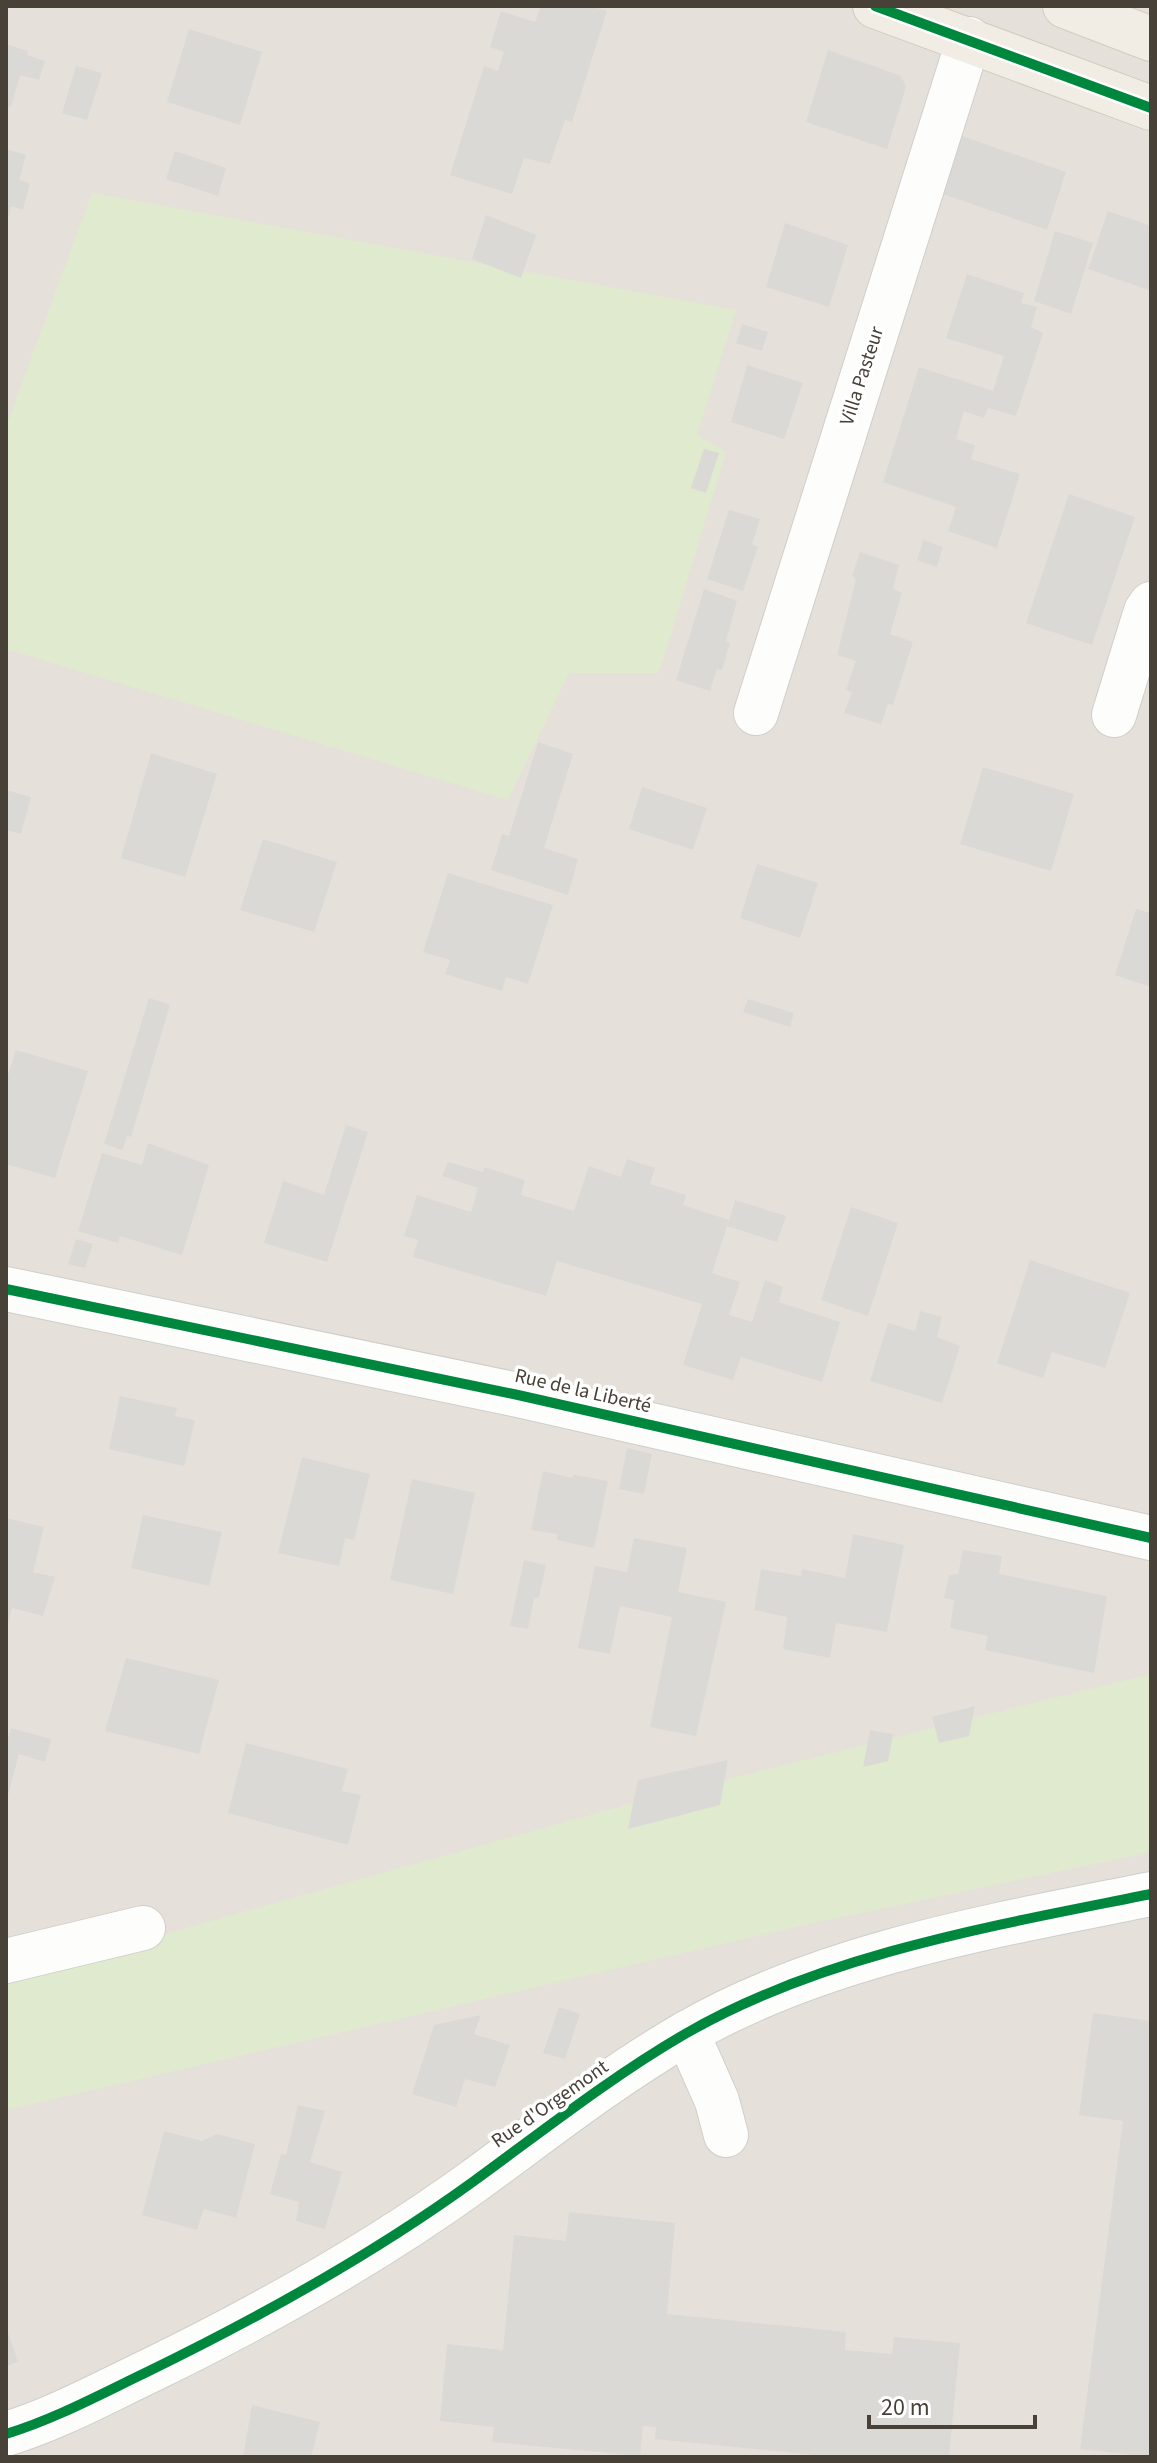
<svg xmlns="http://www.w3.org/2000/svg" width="1157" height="2463" font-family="'Source Sans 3',sans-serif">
<rect width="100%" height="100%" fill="#f2f0ec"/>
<!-- residential -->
<rect fill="#e5e1da" x="6" y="6" width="1145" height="2451"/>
<!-- green -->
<g fill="#dfeace">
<path d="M 92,193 L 736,310 L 697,435 L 726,452 L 659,673 L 569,673 L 508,800 L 6,649 L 6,427 Z"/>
<path d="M 1151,1674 L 1151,1852 L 808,1924 L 6,2110 L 6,1981 L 200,1924 L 637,1802 Z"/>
</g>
<!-- building -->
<g fill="#dbd9d5">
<path d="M 541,6 L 590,6 L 607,11 L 572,122 L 565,120 L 550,164 L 524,158 L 512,194 L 450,175 L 484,66 L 498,71 L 504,52 L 490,47 L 501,11 L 535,22 Z"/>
<path d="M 189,29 L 262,52 L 240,125 L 167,102 Z"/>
<path d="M 6,44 L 28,51 L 27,55 L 45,61 L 39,80 L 20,75 L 11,107 L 8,107 L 7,113 Z"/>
<path d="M 828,50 L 901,76 L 906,87 L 887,149 L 806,122 Z"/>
<path d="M 76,66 L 102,73 L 87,120 L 62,113 Z"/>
<path d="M 953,133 L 1066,172 L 1047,230 L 934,191 Z"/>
<path d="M 6,149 L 26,155 L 19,180 L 30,183 L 23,210 L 11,206 L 7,222 Z"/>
<path d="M 175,151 L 226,168 L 218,196 L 166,179 Z"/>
<path d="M 1108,211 L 1151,226 L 1151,291 L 1088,269 Z"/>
<path d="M 486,215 L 536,235 L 521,278 L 472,259 Z"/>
<path d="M 785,223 L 848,245 L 829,307 L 766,287 Z"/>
<path d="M 1055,231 L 1093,243 L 1071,314 L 1034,301 Z"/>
<path d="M 967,274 L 1024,293 L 1021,303 L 1037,307 L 1031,327 L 1043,333 L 1016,416 L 988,408 L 984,418 L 964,411 L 956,439 L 975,445 L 971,459 L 1020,474 L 997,548 L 948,531 L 956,507 L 883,482 L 919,367 L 993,391 L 1004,356 L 946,338 Z"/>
<path d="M 742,324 L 768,332 L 762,351 L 736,343 Z"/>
<path d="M 747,365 L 803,383 L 784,439 L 731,422 Z"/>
<path d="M 704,449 L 719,453 L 706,493 L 691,488 Z"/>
<path d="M 1069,494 L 1135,517 L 1092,645 L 1026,623 Z"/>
<path d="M 729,510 L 760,519 L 752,544 L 758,547 L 743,591 L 707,579 Z"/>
<path d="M 923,540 L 943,547 L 937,567 L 917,560 Z"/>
<path d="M 860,552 L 899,565 L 893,589 L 902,593 L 890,634 L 913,642 L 893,705 L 888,704 L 881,724 L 844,713 L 852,692 L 846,690 L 856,661 L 837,655 L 856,579 L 852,576 Z"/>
<path d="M 704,589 L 737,601 L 726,641 L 730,643 L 722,670 L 717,669 L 710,691 L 676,680 Z"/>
<path d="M 538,742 L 573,754 L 544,848 L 578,859 L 568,895 L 491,870 L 502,834 L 509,836 Z"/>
<path d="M 151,753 L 217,774 L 185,877 L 121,858 Z"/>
<path d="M 983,767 L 1074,794 L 1051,871 L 960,844 Z"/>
<path d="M 642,787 L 707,808 L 693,850 L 629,829 Z"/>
<path d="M 6,790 L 31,797 L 21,834 L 6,830 Z"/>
<path d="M 263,839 L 337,862 L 314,932 L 240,910 Z"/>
<path d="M 757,864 L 818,883 L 800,938 L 740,918 Z"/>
<path d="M 448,873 L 553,905 L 528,984 L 506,977 L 502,991 L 445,974 L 450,960 L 423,952 Z"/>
<path d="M 1136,909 L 1151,913 L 1151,987 L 1115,975 Z"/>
<path d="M 149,998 L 170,1005 L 131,1137 L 127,1136 L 122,1150 L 104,1144 Z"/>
<path d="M 748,999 L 794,1013 L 790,1027 L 743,1012 Z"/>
<path d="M 16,1050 L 88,1071 L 55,1178 L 6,1164 L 6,1081 Z"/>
<path d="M 346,1125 L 368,1132 L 327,1262 L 264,1243 L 283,1181 L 324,1195 Z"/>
<path d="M 148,1143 L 209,1165 L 182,1255 L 120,1236 L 118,1243 L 78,1231 L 102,1153 L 142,1165 Z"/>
<path d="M 627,1159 L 655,1168 L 650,1184 L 686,1195 L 683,1205 L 729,1220 L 735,1200 L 786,1216 L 777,1242 L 727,1226 L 712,1273 L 740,1282 L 729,1315 L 752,1322 L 765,1280 L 783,1287 L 779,1302 L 840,1322 L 822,1382 L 741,1357 L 733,1380 L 683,1365 L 702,1304 L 557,1261 L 546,1296 L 413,1257 L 418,1240 L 404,1236 L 417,1195 L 471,1212 L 478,1188 L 442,1176 L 448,1162 L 483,1172 L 484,1167 L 525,1180 L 521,1195 L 574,1211 L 589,1166 L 621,1177 Z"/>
<path d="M 851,1207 L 898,1223 L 868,1316 L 821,1300 Z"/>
<path d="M 76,1239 L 93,1244 L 85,1268 L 68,1264 Z"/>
<path d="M 1030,1260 L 1130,1293 L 1105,1368 L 1052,1352 L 1043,1378 L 997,1363 Z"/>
<path d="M 920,1311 L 942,1317 L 937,1337 L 960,1346 L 942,1403 L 870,1381 L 888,1323 L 915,1331 Z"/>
<path d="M 120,1396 L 177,1408 L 175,1416 L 195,1420 L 184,1466 L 109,1449 Z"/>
<path d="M 627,1448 L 652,1454 L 644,1494 L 619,1489 Z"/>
<path d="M 302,1457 L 370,1474 L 354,1540 L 345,1538 L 339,1566 L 278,1553 Z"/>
<path d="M 543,1471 L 572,1478 L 574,1475 L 608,1481 L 594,1548 L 557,1540 L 557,1534 L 531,1530 Z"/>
<path d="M 412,1479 L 475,1493 L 453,1594 L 390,1580 Z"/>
<path d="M 143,1515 L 222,1532 L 209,1586 L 131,1568 Z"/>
<path d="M 6,1518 L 44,1527 L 33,1572 L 55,1577 L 43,1616 L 12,1608 L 7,1628 Z"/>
<path d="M 853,1534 L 904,1545 L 887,1632 L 836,1623 L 830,1658 L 783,1649 L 787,1617 L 754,1610 L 761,1569 L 801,1576 L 802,1569 L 845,1578 Z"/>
<path d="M 634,1538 L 687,1548 L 678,1592 L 726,1602 L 696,1736 L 650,1727 L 672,1617 L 620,1606 L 610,1654 L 578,1648 L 595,1566 L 627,1572 Z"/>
<path d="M 963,1550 L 1002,1556 L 999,1574 L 1107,1596 L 1094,1673 L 985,1650 L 988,1636 L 950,1628 L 954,1600 L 944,1598 L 949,1575 L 958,1574 Z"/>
<path d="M 524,1560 L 546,1565 L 539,1597 L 534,1598 L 528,1629 L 510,1626 Z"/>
<path d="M 126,1658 L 219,1680 L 199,1754 L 105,1731 Z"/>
<path d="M 975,1706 L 969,1736 L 939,1743 L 932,1717 Z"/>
<path d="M 11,1728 L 51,1739 L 45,1762 L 19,1754 L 7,1799 L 6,1745 Z"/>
<path d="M 870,1730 L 893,1734 L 888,1761 L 863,1767 Z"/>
<path d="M 246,1743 L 348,1769 L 342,1791 L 361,1795 L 348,1845 L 228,1813 Z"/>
<path d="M 728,1760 L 720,1805 L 628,1829 L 638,1780 Z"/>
<path d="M 559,2007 L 580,2014 L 565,2059 L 543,2053 Z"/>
<path d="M 1093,2013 L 1151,2021 L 1151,2457 L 1080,2449 L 1123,2121 L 1079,2115 Z"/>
<path d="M 481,2015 L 474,2034 L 510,2045 L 495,2087 L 465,2079 L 456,2107 L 412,2094 L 434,2025 Z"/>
<path d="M 298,2105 L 325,2111 L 310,2162 L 342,2172 L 325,2229 L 296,2221 L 299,2202 L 270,2194 L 281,2154 L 286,2155 Z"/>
<path d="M 164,2131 L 202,2141 L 217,2134 L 255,2144 L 236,2218 L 204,2209 L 197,2230 L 142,2215 Z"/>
<path d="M 569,2212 L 675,2223 L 667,2314 L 846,2332 L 845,2350 L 892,2354 L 894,2337 L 960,2343 L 949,2457 L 834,2457 L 655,2439 L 656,2427 L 643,2426 L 640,2456 L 492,2442 L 494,2427 L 440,2421 L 447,2344 L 503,2350 L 514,2235 L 566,2241 Z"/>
<path d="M 6,2326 L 18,2362 L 6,2366 Z"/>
<path d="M 252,2405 L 320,2422 L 311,2457 L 243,2457 Z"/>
</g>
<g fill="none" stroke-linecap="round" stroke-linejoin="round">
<!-- minor casing -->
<g stroke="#d0ceca" stroke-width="46">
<g id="minor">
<path d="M 756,713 L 969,39"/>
<path d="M 1114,715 L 1146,611 L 1151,604"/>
<path d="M 6,1289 L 518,1395 L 1151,1538"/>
<path d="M 6,1961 L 143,1928"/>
<path d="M 687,2033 L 717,2101 L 726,2135"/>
<path d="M 6,2434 C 55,2419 101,2394 147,2372 C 260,2317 372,2255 474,2181 C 544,2130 611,2077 685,2034 C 823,1954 997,1925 1151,1894"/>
</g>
</g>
<!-- major casing -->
<g stroke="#d3cbbb" stroke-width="46">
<g id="major">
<path d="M 875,6 L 1151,108"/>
<path d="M 1065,6 L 1151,39"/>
</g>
</g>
<!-- minor -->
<use href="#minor" stroke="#fdfdfc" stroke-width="44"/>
<!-- major -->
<use href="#major" stroke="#f1ede5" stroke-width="44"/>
<!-- cycleway casing -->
<g stroke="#fff" stroke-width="15">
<g id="cycleway">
<path d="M 875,6 L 1151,108"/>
<path d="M 6,1289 L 518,1395 L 1151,1538"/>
<path d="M 6,2434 C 55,2419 101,2394 147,2372 C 260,2317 372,2255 474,2181 C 544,2130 611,2077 685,2034 C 823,1954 997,1925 1151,1894"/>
</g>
</g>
<!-- cycleway -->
<use href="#cycleway" stroke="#00873e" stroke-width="10"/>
</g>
<g text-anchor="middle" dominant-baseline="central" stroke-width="7" stroke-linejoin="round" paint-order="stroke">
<!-- street labels -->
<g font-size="20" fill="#474138" stroke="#fff">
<text transform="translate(862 376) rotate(-72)">Villa Pasteur</text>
<text transform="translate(583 1391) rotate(13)">Rue de la Liberté</text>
<text transform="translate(550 2104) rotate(-35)">Rue d'Orgemont</text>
</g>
</g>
<!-- border -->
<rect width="1157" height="2463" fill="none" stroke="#474138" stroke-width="16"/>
<!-- scale -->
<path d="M869 2415v12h166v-12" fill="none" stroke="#474138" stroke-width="4"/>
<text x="881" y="2415" font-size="24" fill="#474138" stroke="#ffffff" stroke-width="6" paint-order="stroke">20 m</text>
</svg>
